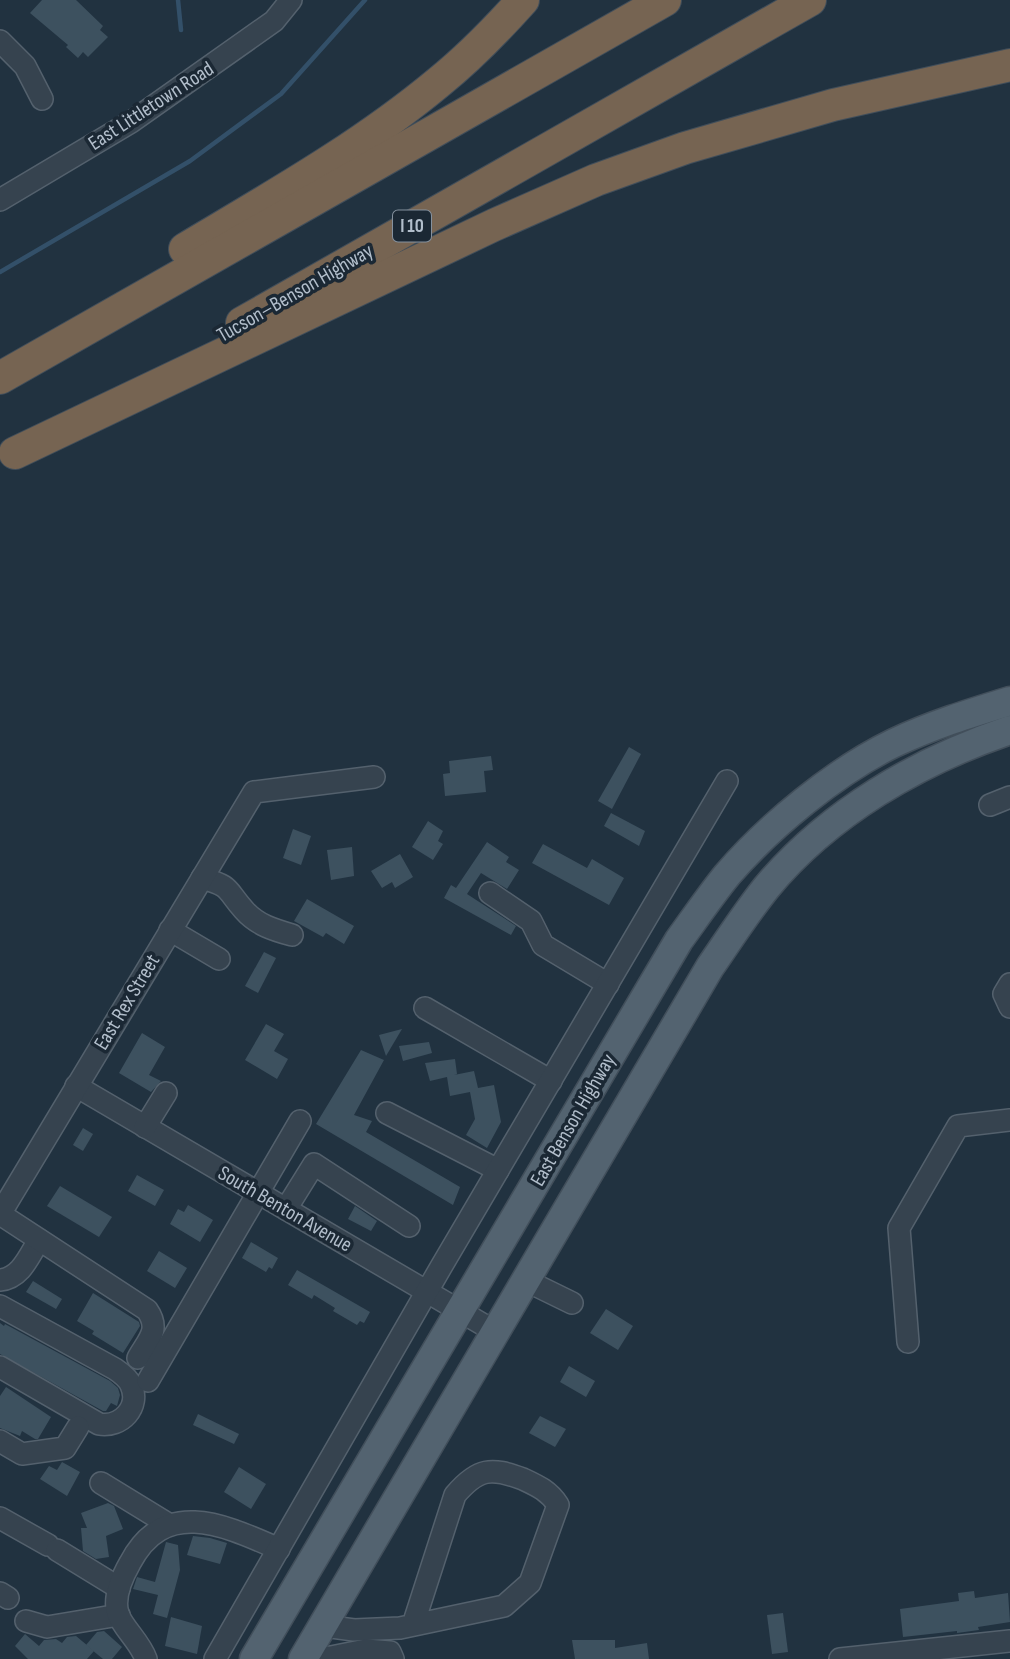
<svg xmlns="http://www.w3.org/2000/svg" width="1010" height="1659" font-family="'Sofia Sans Condensed',sans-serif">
<rect width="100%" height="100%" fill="#213240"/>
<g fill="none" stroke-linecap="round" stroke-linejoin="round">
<!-- stream -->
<g stroke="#335069" stroke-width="4.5">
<path d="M 178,0 L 181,30"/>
<path d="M 0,272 L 190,161 L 281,94 L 365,0"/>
</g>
</g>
<!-- building -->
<g fill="#3d515f">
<path d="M 42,0 L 76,0 L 103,26 L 100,30 L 108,37 L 88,57 L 83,52 L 78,58 L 66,47 L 68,45 L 30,13 Z"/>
<path d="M 629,747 L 641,754 L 612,809 L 598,801 Z"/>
<path d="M 491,756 L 493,770 L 484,771 L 486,792 L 445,796 L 443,774 L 450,773 L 449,761 Z"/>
<path d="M 611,813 L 645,831 L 639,846 L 604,826 Z"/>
<path d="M 428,821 L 443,831 L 438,841 L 443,844 L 433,860 L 412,847 Z"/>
<path d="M 293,829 L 311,836 L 301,865 L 283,858 Z"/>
<path d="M 487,842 L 509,857 L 506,862 L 519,870 L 507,889 L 481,873 L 467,894 L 516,926 L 511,935 L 444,898 L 451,885 L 456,888 Z"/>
<path d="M 543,844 L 587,868 L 592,859 L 624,878 L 609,905 L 532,863 Z"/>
<path d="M 352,847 L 354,876 L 331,880 L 327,850 Z"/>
<path d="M 400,854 L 413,877 L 395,888 L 392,882 L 382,888 L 371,871 Z"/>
<path d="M 307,899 L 354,926 L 344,944 L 326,933 L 323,937 L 294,921 Z"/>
<path d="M 264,952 L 276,958 L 258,993 L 245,986 Z"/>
<path d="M 266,1024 L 284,1034 L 274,1051 L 288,1059 L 277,1079 L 245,1060 Z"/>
<path d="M 402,1029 L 386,1056 L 379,1035 Z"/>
<path d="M 142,1033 L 165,1047 L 149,1075 L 161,1081 L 151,1092 L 119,1073 Z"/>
<path d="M 429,1042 L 432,1053 L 403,1061 L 399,1046 Z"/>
<path d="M 361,1050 L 384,1060 L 354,1115 L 372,1121 L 366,1132 L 460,1187 L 453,1205 L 316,1124 Z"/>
<path d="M 455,1059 L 457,1074 L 454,1075 L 474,1071 L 478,1088 L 494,1085 L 501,1122 L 487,1148 L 466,1135 L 475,1119 L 470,1092 L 450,1096 L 447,1077 L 430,1081 L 425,1063 Z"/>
<path d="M 83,1128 L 93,1134 L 83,1151 L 73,1145 Z"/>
<path d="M 137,1175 L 164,1190 L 155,1206 L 128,1191 Z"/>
<path d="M 60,1186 L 112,1217 L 99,1237 L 47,1206 Z"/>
<path d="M 188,1205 L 213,1220 L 200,1242 L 170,1224 L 178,1209 L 184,1212 Z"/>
<path d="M 355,1206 L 377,1221 L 371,1231 L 348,1219 Z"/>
<path d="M 251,1242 L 278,1258 L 272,1269 L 269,1267 L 266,1272 L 242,1258 Z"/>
<path d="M 159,1251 L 187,1268 L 175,1288 L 147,1271 Z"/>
<path d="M 297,1270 L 370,1312 L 364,1323 L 360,1321 L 357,1325 L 333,1311 L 335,1308 L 314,1295 L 312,1299 L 288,1285 Z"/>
<path d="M 33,1281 L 62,1299 L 56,1309 L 26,1292 Z"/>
<path d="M 93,1293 L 139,1322 L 140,1326 L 123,1353 L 92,1334 L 94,1331 L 77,1321 Z"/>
<path d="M 606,1309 L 633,1326 L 618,1350 L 590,1333 Z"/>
<path d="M 0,1323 L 4,1326 L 5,1324 L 110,1381 L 118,1388 L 120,1395 L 117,1406 L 111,1403 L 106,1411 L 103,1411 L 0,1354 Z"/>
<path d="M 569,1366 L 595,1381 L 586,1397 L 560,1382 Z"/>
<path d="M 6,1387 L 51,1417 L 38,1439 L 35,1439 L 22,1431 L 20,1436 L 0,1428 L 0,1396 Z"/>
<path d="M 198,1414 L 239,1434 L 234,1444 L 193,1425 Z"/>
<path d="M 540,1416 L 566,1429 L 555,1447 L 529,1433 Z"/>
<path d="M 62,1462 L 80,1472 L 67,1496 L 40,1479 L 49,1466 L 57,1470 Z"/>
<path d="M 239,1467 L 266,1484 L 251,1509 L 224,1492 Z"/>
<path d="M 108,1503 L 114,1506 L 123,1529 L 106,1536 L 109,1557 L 96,1559 L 83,1551 L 81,1528 L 87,1528 L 81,1513 Z"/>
<path d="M 193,1536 L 210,1538 L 227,1543 L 220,1564 L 187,1555 Z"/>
<path d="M 166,1542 L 178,1545 L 180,1570 L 167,1618 L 153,1614 L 158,1595 L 133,1589 L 137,1577 L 155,1582 Z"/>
<path d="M 974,1591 L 975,1598 L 1008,1593 L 1010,1622 L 978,1627 L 979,1630 L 957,1633 L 957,1631 L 903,1637 L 900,1609 L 959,1601 L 958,1593 Z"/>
<path d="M 783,1613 L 788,1652 L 772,1654 L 767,1615 Z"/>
<path d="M 171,1617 L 202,1626 L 197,1654 L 165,1646 Z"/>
<path d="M 104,1631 L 122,1647 L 112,1659 L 103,1659 L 86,1645 L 97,1632 Z"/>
<path d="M 25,1634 L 39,1646 L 44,1640 L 56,1639 L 62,1643 L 67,1637 L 76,1636 L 94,1651 L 87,1659 L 28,1659 L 15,1646 Z"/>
<path d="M 572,1640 L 615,1640 L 615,1648 L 647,1643 L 649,1659 L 575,1659 Z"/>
</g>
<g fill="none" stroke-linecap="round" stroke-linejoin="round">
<!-- minor casing -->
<g stroke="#54616d" stroke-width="24">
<g id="minor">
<path d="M 0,41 L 25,66 L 42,99"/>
<path d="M 0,200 L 131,122 L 274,21 L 291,0"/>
<path d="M 990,805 L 1010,797"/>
<path d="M 202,878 C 233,887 225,889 244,910 C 257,925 274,930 292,935"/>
<path d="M 490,893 L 531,921 L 543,945 L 608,984"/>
<path d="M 170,930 L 219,959"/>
<path d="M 1010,984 L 1004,994 L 1010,1007"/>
<path d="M 425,1008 L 551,1081"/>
<path d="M 76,1086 L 494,1331"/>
<path d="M 387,1113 L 498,1170"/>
<path d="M 145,1127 L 166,1093"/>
<path d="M 286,1209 L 314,1164 L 409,1226"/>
<path d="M 0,1280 C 21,1278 29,1256 39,1240"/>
<path d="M 525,1280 L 572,1303"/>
<path d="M 0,1306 L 115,1369 C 121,1373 128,1378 131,1385 C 141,1407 121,1428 99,1424 L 0,1367"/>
<path d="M 908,1342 L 899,1228 L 958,1126 L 1010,1120"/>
<path d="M 138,1358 C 148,1340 161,1330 147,1310 L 0,1214 L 254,792 L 374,777"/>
<path d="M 148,1381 L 300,1121"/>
<path d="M 0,1441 L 22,1454 L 65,1448 L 78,1427"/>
<path d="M 101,1483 L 168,1524"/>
<path d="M 0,1518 L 48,1545"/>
<path d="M 57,1550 L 119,1588"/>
<path d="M 0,1593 L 8,1598"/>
<path d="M 26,1621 L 47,1627 L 119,1615"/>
<path d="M 324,1626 L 354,1630 L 400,1628 L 504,1606 L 530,1583 L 558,1505 C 549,1491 538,1486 523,1479 C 491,1467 478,1468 455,1495 L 413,1625"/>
<path d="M 146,1659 C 140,1642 123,1628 118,1614 C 113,1597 122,1577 130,1563 C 165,1496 226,1526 279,1549"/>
<path d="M 215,1659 L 441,1267 L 727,781"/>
<path d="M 321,1659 L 366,1650 L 390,1652 L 393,1659"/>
<path d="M 840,1659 L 1010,1641"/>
</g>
</g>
<!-- major casing -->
<g stroke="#424f5b" stroke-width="31">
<g id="major">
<path d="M 254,1659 L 679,940 C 695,918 710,896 727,875 C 769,826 836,771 894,743 C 932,725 971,713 1010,701"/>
<path d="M 303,1659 L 710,967 C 728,941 746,913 766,888 C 828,813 918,761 1010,730"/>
</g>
</g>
<!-- highway casing -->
<g stroke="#414e5a" stroke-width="34">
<g id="highway">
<path d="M 185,249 C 272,197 361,147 439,82 C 470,57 497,29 523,0"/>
<path d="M 242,323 L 810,0"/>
<path d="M 0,378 L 665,0"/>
<path d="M 15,453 L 494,225 L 596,180 L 685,148 L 833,105 L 1010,65"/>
</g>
</g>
<!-- minor -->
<use href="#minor" stroke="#36434f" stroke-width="21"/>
<!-- major -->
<use href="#major" stroke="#536370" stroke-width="28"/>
<!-- highway -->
<use href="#highway" stroke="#766452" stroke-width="32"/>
</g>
<g text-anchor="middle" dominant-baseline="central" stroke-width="7" stroke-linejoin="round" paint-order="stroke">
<!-- shield labels -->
<rect fill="#1b2834" stroke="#85919e" stroke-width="2" x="393" y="210.5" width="38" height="31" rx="5"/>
<g font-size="19" font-weight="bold" fill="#b2becb">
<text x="412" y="226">I 10</text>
</g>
<!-- street labels -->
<g font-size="21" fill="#b2becb" stroke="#1b2834">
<text transform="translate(151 106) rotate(-33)">East Littletown Road</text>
<text transform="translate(295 293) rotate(-30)">Tucson–Benson Highway</text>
<text transform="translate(127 1002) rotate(-59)">East Rex Street</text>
<text transform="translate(573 1120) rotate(-60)">East Benson Highway</text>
<text transform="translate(285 1209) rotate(30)">South Benton Avenue</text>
</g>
</g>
</svg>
